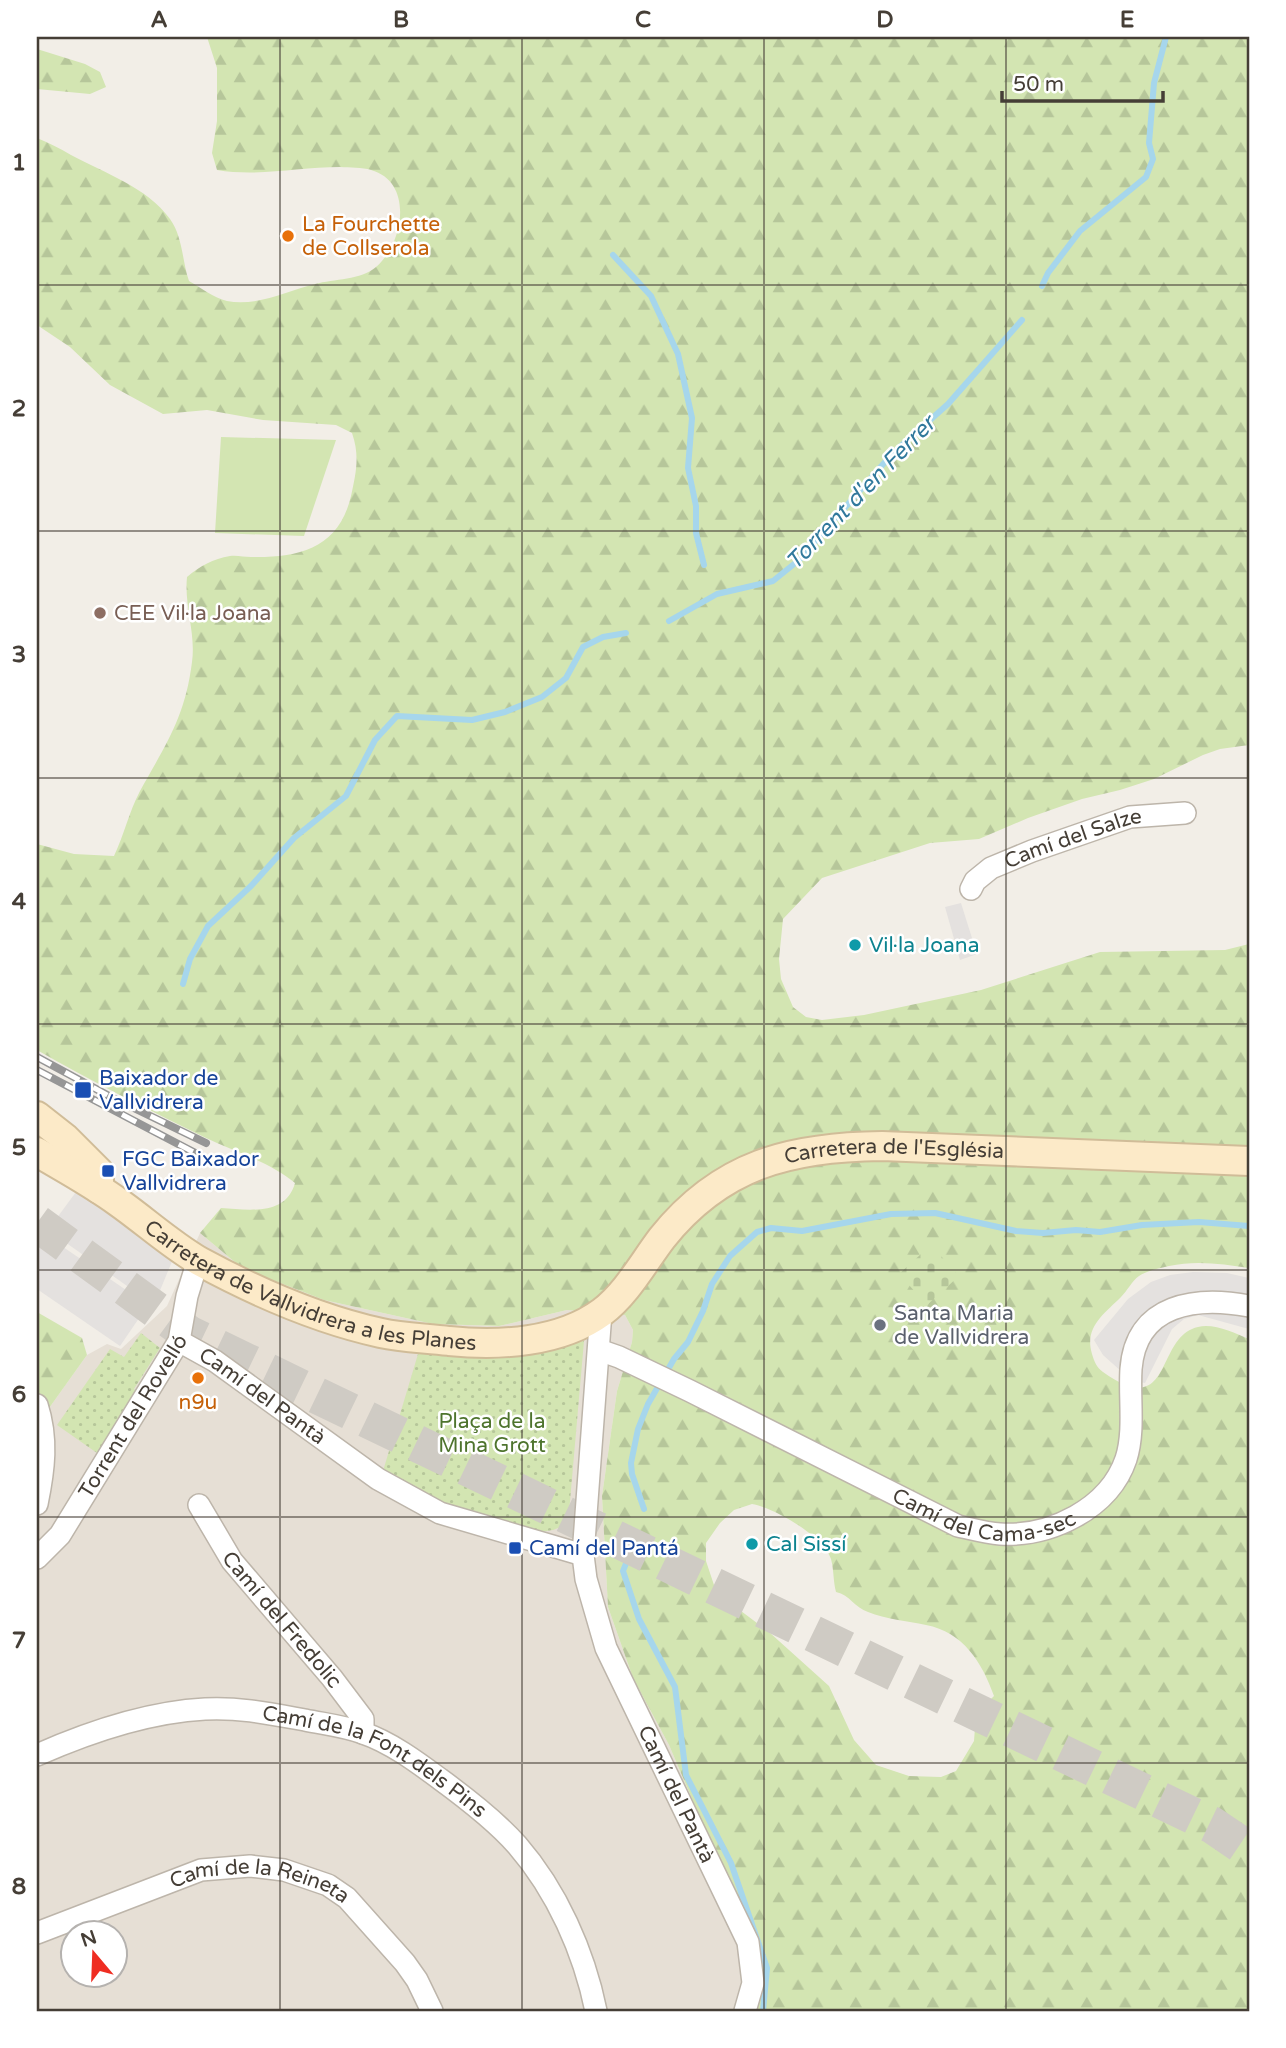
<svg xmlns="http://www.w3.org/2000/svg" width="1286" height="2048" font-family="'Varela Round',sans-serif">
<defs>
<pattern id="grass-dots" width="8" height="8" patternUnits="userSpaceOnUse" patternTransform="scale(1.75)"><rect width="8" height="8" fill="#d3e5b2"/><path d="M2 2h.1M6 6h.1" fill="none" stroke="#b6c69a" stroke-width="1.8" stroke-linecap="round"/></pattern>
<pattern id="forest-firs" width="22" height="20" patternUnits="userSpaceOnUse" patternTransform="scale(1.75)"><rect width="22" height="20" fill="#d3e5b2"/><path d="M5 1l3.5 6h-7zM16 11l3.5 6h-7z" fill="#b6c69a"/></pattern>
<pattern id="cemetery-stones" width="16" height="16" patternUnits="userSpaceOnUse" patternTransform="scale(1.75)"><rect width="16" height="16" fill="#d3e5b2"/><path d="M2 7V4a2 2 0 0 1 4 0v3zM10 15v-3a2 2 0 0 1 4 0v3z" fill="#b6c69a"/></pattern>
</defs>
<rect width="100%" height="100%" fill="#f2eee7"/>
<!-- residential -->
<path fill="#e6dfd5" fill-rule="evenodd" d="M 200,1233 L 242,1268 L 324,1300 L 433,1324 L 499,1326 L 567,1310 L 625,1315 L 633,1330 L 632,1342 L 617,1391 L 602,1496 L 608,1607 L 633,1678 L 669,1745 L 761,1960 L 757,2011 L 37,2011 L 37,1425 L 87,1355 L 107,1344 L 121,1349 L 167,1306 ZM 74,1932 L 116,1932 L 116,1974 L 74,1974 Z"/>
<!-- grass -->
<g fill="url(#grass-dots)">
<path d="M 141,1333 L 160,1348 L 134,1389 L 138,1393 L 97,1453 L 57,1425 L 110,1349 L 124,1357 Z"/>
<path d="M 584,1341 L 568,1524 L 553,1530 L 521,1535 L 425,1494 L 383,1471 L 418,1354 L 501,1351 Z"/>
</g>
<!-- forest -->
<g fill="url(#forest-firs)" fill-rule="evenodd">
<path d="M 207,37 L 1249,37 L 1249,745 L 1220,749 L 1203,755 L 1154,779 L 1120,790 L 1082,799 L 1028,818 L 979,839 L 930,843 L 822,878 L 783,919 L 779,959 L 781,979 L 793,1007 L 806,1017 L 822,1020 L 864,1015 L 981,990 L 1100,952 L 1225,950 L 1249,944 L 1249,1268 C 1223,1264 1196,1260 1169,1266 C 1160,1268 1146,1271 1139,1276 C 1132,1281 1127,1291 1121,1297 C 1104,1314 1084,1327 1092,1354 C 1094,1361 1097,1368 1103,1372 C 1174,1422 1154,1337 1198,1327 C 1214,1323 1234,1333 1249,1339 L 1249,2011 L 757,2011 L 761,1960 L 669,1745 L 633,1678 L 608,1607 L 602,1496 L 617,1391 L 632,1342 L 633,1330 L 625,1315 L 567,1310 L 499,1326 L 433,1324 L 324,1300 L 242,1268 L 200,1233 L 221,1208 C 249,1210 286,1216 295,1183 C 268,1161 235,1152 204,1137 C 147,1109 91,1081 37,1050 L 37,844 L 74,854 L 114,856 C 124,835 129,812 140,791 C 166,744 185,718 192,662 C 196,633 184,606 187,577 C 200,566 213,559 230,556 C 237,555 244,557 251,557 C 299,558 339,548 351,496 C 356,473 360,456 352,433 L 336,425 L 263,420 L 207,410 L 163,414 L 110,385 L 70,347 L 37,325 L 37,138 C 49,143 59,148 71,155 C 104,173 147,187 170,219 C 183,237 182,261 189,281 C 200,287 214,298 227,301 C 256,307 287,291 315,284 C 334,279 361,280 376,267 C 404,243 414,182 371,170 C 362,167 350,168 340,167 C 299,167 258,177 217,170 L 212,153 L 217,121 L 217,68 ZM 752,1504 C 775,1508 823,1536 831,1559 C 834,1570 833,1581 836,1592 C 850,1595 855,1608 868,1612 C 886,1619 907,1621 926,1625 C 963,1632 982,1662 994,1696 L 976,1714 L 974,1741 L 956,1771 L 941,1777 L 909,1776 L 876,1765 L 854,1740 L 829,1686 L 769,1632 L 725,1599 L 714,1585 L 706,1561 L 706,1543 L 720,1523 L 734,1510 Z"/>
<path d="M 37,49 L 85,64 L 100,72 L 106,87 L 90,94 L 37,89 Z"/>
<path d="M 37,1312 L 82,1338 L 87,1355 L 37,1425 Z"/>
</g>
<!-- cemetery -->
<path fill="url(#cemetery-stones)" d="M 931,1245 L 959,1276 L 927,1305 L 899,1274 Z"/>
<!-- garden -->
<path fill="#d3e5b2" d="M 221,437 L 336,440 L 304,536 L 215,533 Z"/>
<!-- parking -->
<g fill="#e4e1df">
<path d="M 961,903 L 977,954 L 960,960 L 945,907 Z"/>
<path d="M 76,1192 L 173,1259 L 154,1305 L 48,1230 Z"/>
<path d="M 47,1236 L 148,1305 L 120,1346 L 37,1289 L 37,1251 Z"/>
<path d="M 1193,1272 L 1227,1273 L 1249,1278 L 1249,1329 L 1198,1315 L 1184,1319 L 1172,1329 L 1145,1383 L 1131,1380 L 1103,1355 L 1094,1340 L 1128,1299 L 1151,1282 L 1170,1275 Z"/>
</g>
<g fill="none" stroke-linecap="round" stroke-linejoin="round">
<!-- stream -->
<g stroke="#a6d6ec" stroke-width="6">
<path d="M 613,255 L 651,296 L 678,354 L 692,418 L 688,468 L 696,506 L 696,533 L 704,565"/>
<path d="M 1042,286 L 1048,273 L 1080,231 L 1146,177 L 1153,159 L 1149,143 L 1154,83 L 1166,37"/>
<path d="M 669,621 L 717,594 L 773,581 L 799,560 L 892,454 L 948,404 L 1022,320"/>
<path d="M 183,984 L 190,959 L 208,926 L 251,886 L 294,838 L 346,796 L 375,740 L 397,716 L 472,720 L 505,712 L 542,697 L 566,678 L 583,647 L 603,637 L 626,633"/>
<path d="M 644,1509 L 632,1474 L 631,1463 L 638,1429 L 648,1404 L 674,1359 L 688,1342 L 703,1311 L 712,1284 L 730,1256 L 757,1232 L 771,1228 L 802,1231 L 891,1214 L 935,1213 L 1016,1231 L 1043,1233 L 1076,1230 L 1100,1232 L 1142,1225 L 1199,1222 L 1249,1226"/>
<path d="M 627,1561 L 623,1571 L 639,1619 L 675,1687 L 686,1775 L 731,1863 L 767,1968 L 763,2011"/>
</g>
<!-- highway-tunnel -->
<path stroke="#cfcbc4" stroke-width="37" stroke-dasharray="37 18" stroke-linecap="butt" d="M 37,1223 L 189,1334 L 1212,1825 L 1249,1850"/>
<!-- street casing -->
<g stroke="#bdb5aa" stroke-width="24">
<g id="street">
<path id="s1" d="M 971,889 L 975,881 L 991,868 L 1032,851 L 1130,817 L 1185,813"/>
<path id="s2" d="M 601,1312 L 583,1555 L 586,1579 L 606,1648 L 748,1942 L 753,1983 L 745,2011"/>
<path id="s3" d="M 179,1341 L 215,1361 L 378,1479 L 440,1513 L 583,1555"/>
<path id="s4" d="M 599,1350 L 619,1357 L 690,1391 L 958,1526 C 972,1529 986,1533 1000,1534 C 1050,1537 1109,1509 1126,1459 C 1135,1431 1129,1398 1131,1369 C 1136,1303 1197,1296 1249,1306"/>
<path d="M 37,1405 C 48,1439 44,1470 37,1504"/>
<path id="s5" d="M 199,1505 L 232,1561 L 332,1678 L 363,1719 L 363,1733"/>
<path id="s6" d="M 37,1558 L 60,1535 L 179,1341 L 187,1296 L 198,1260"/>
<path id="s7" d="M 37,1755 C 89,1732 148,1712 205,1709 C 239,1707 272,1714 305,1720 C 324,1724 344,1726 363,1733 C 390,1742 417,1762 440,1779 C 466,1798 495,1820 517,1845 C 557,1891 584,1952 596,2011"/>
<path id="s8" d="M 37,1933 L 201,1870 L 250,1866 L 284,1870 L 328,1885 L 347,1898 L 405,1963 L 417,1980 L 432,2011"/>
</g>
</g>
<!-- secondary casing -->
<g stroke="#d0bc98" stroke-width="32">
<g id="secondary">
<path d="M 37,1116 L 65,1138 L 99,1172 L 99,1189"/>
<path id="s9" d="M 37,1152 C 64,1168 92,1183 118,1202 C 145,1221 170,1244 199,1261 C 256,1292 317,1319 381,1333 C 403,1338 427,1338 449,1341 C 499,1346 560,1343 602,1312 C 627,1293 643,1263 662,1238 C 721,1164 791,1147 882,1146 L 1249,1161"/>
</g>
</g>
<!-- street -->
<use href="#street" stroke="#fff" stroke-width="21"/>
<!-- secondary -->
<use href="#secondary" stroke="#fceac8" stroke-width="28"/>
<!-- rail casing -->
<g stroke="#969696" stroke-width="8">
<g id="rail">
<path d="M 37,1057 L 109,1096 L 206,1143"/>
<path d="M 37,1070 L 201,1156"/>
</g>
</g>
<!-- rail -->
<use href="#rail" stroke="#fff" stroke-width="5" stroke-dasharray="16" stroke-linecap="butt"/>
</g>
<!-- grid -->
<path fill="none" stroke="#453e36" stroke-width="2" stroke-opacity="0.55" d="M 280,37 L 280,2011M 522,37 L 522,2011M 764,37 L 764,2011M 1006,37 L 1006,2011M 37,285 L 1249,285M 37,531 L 1249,531M 37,778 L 1249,778M 37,1024 L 1249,1024M 37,1270 L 1249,1270M 37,1517 L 1249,1517M 37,1763 L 1249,1763"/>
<!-- markers -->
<g fill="#e8710a" stroke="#fff" stroke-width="2.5">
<circle cx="288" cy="236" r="7"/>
<circle cx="198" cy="1378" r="7"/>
</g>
<circle fill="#8d6e63" stroke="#fff" stroke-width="2.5" cx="100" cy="613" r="7"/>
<g fill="#0f9aa8" stroke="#fff" stroke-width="2.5">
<circle cx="855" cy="945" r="7"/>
<circle cx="752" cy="1544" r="7"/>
</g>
<g fill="#1a4fb4" stroke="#fff" stroke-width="2.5">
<rect x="74" y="1081" width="18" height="18" rx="3.5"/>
<rect x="101" y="1164" width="14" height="14" rx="3.5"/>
<rect x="508" y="1541" width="14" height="14" rx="3.5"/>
</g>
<circle fill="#6b7280" stroke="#fff" stroke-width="2.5" cx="880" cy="1325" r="7"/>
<g text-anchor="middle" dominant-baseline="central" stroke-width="5" stroke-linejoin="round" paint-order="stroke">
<!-- food labels -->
<g font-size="21" fill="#c56008" stroke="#fff" text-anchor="start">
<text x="302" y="224">La Fourchette<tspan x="302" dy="24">de Collserola</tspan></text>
<text x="198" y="1402" text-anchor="middle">n9u</text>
</g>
<!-- education labels -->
<g font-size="21" fill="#785e54" stroke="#fff" text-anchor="start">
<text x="114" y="613">CEE Vil·la Joana</text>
</g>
<!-- street labels -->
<g font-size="21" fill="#453e36" stroke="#fff">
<text stroke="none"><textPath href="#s1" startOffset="117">Camí del Salze</textPath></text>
<text stroke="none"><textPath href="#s9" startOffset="975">Carretera de l'Església</textPath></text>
<text stroke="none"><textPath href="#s9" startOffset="310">Carretera de Vallvidrera a les Planes</textPath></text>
<text stroke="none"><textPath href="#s3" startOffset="100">Camí del Pantà</textPath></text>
<text stroke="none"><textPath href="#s6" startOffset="172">Torrent del Rovelló</textPath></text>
<text stroke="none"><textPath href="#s4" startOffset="424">Camí del Cama-sec</textPath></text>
<text stroke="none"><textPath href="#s5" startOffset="142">Camí del Fredolic</textPath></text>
<text stroke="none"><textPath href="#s7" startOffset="357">Camí de la Font dels Pins</textPath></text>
<text stroke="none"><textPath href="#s2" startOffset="502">Camí del Pantà</textPath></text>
<text stroke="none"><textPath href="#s8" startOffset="236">Camí de la Reineta</textPath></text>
</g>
<!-- culture labels -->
<g font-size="21" fill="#0d838f" stroke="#fff" text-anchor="start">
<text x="869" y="945">Vil·la Joana</text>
<text x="766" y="1544">Cal Sissí</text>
</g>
<!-- transit labels -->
<g font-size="21" fill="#164399" stroke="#fff" text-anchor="start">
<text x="99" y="1078">Baixador de<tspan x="99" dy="24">Vallvidrera</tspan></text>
<text x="122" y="1159">FGC Baixador<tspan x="122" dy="24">Vallvidrera</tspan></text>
<text x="529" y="1548">Camí del Pantá</text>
</g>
<!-- worship labels -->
<g font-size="21" fill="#5b616d" stroke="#fff" text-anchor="start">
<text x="894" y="1313">Santa Maria<tspan x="894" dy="24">de Vallvidrera</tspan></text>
</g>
<!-- park labels -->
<g font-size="21" fill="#4e742d" stroke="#fff">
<text x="492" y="1421">Plaça de la<tspan x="492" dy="24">Mina Grott</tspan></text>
</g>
<!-- water labels -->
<g font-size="23" font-style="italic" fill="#31799c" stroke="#fff">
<text transform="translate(861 493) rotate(-46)">Torrent d'en Ferrer</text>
</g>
</g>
<!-- border -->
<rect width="1286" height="2048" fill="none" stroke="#ffffff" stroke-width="77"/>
<!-- north arrow -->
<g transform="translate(94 1954) rotate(341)"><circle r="33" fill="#ffffff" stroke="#b5b2af" stroke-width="2"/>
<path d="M0-5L12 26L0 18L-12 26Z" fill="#ef2d22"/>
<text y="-10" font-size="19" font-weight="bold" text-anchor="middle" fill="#453e36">N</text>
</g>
<!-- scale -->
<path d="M1002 91v10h161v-10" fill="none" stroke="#453e36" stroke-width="3.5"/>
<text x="1013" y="91" font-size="21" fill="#453e36" stroke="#ffffff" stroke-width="5" paint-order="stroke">50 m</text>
<rect x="38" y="38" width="1210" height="1972" fill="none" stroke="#453e36" stroke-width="2.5"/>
<g font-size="23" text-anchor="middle" font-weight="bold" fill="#453e36">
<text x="159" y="27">A</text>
<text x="401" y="27">B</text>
<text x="643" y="27">C</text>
<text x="885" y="27">D</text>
<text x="1127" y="27">E</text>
<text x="19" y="170">1</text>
<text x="19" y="416">2</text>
<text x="19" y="662">3</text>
<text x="19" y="909">4</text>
<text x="19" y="1155">5</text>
<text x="19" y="1402">6</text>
<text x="19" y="1648">7</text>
<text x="19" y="1894">8</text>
</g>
</svg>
